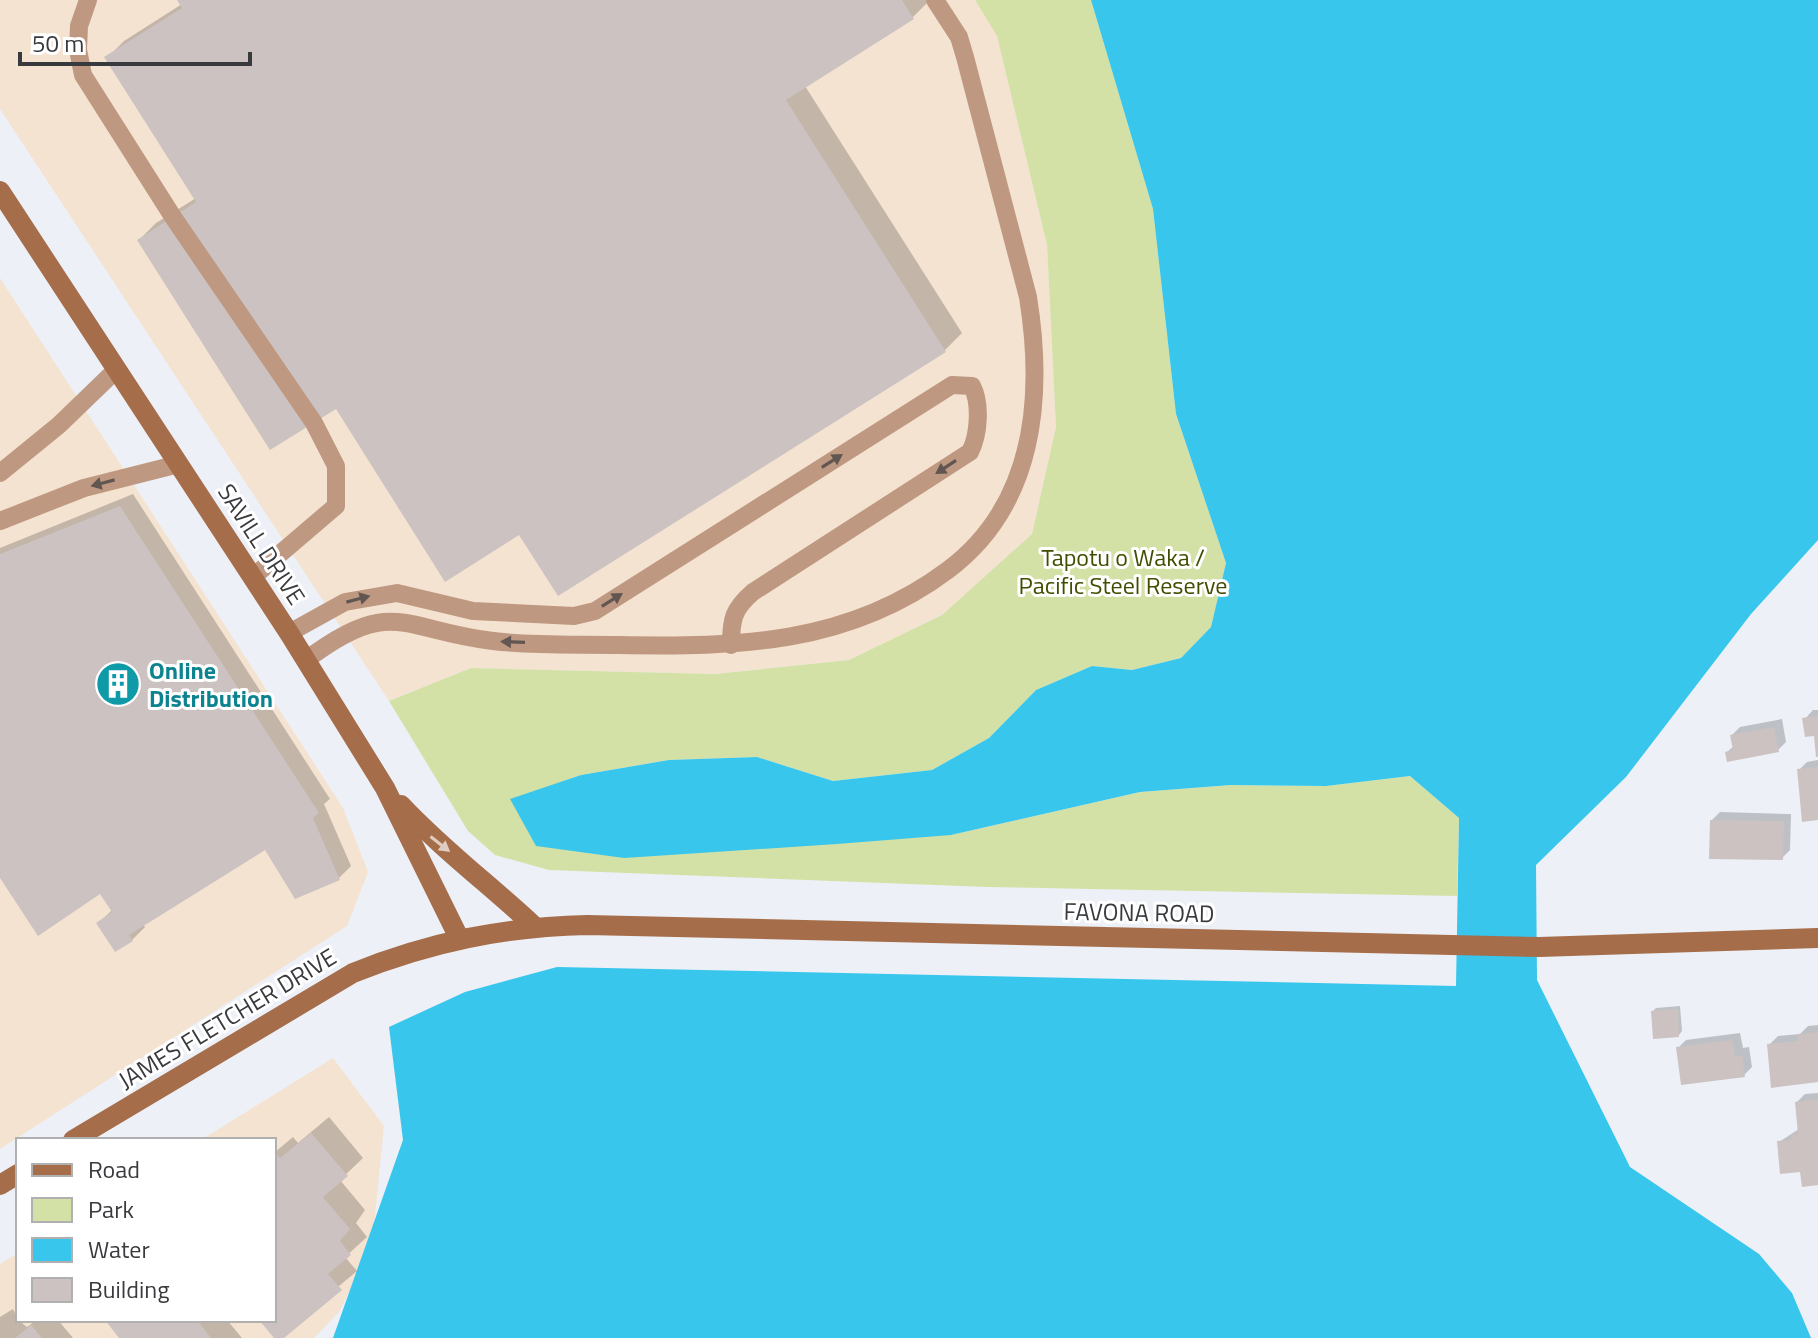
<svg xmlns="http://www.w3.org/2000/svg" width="1818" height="1338" font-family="'Titillium Web',sans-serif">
<rect width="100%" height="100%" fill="#edf0f7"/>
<!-- industrial -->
<g fill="#f4e3d1">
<path d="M 0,0 L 975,0 L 997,35 L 1047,245 L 1056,427 L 1032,534 L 942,615 L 849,660 L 715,674 L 471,668 L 389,701 L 0,109 Z"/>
<path d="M 0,278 L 343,808 L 368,872 L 347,926 L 0,1149 Z"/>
<path d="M 333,1058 L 384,1126 L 372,1246 L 339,1312 L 314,1338 L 0,1338 L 0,1264 L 18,1253 L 18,1320 L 274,1320 L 274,1140 L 201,1140 Z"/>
</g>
<!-- green -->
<path fill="#d4e1a6" d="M 975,0 L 1091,0 L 1153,209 L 1176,414 L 1226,563 L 1211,627 L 1181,658 L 1132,670 L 1092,666 L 1036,690 L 989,738 L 932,770 L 833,781 L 757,757 L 669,760 L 581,775 L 510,800 L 951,835 L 1140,792 L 1231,785 L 1326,786 L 1410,776 L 1459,818 L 1457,896 L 986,887 L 549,870 L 495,855 L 468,831 L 389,701 L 471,668 L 715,674 L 849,660 L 942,615 L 1032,534 L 1056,427 L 1047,245 L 997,36 Z"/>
<!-- water -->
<path fill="#38c6ec" d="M 1091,0 L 1818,0 L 1818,540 L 1751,614 L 1626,777 L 1536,865 L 1537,980 L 1630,1167 L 1759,1254 L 1792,1293 L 1811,1338 L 333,1338 L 403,1140 L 389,1027 L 465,992 L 557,967 L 1456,986 L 1459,818 L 1410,776 L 1326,786 L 1231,785 L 1140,792 L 951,835 L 837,844 L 624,858 L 536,846 L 510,799 L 581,775 L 669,760 L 757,757 L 833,781 L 932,770 L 989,738 L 1036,690 L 1092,666 L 1132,670 L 1181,658 L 1211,627 L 1226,563 L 1176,414 L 1153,209 Z"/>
<!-- shadow -->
<g fill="#0003">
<path d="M 179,0 L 930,0 L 913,17 L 805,86 L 962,333 L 945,350 L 520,532 L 336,406 L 139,240 L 156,223 L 196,198 L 107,58 L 124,41 L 182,4 Z"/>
<path d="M 133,494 L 330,799 L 324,804 L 351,866 L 338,879 L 266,848 L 143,924 L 145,927 L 132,940 L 115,950 L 99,923 L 113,909 L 101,891 L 0,874 L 0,548 Z"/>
<path d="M 1813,710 L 1818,710 L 1818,750 L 1816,733 L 1805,719 Z"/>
<path d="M 1782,719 L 1786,742 L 1778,750 L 1727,752 L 1734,746 L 1732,735 L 1740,727 Z"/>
<path d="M 1818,760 L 1818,818 L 1799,770 L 1807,762 Z"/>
<path d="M 1720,812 L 1791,814 L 1790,850 L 1782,858 L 1712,820 Z"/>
<path d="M 1680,1006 L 1682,1031 L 1679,1035 L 1653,1011 L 1656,1008 Z"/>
<path d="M 1818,1025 L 1818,1080 L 1769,1045 L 1778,1036 L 1800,1034 L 1808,1026 Z"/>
<path d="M 1740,1033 L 1743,1048 L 1749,1047 L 1752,1067 L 1744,1075 L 1678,1048 L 1686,1040 Z"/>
<path d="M 1818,1093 L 1818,1183 L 1779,1142 L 1799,1129 L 1797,1102 L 1805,1094 Z"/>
<path d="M 329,1117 L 363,1158 L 340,1180 L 365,1210 L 356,1223 L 367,1237 L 345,1257 L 357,1271 L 277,1338 L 262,1320 L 274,1320 L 274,1153 L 293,1137 L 298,1143 Z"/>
<path d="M 13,1309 L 18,1320 L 27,1327 L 37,1320 L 58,1320 L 73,1338 L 0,1338 L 0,1317 Z"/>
<path d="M 107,1320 L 227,1320 L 242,1338 L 122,1338 Z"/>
</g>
<!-- building -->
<g fill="#cbc2c1">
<path d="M 177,0 L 902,0 L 914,19 L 786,100 L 946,352 L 558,596 L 519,535 L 445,582 L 336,409 L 270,450 L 137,240 L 196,202 L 104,57 L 182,8 Z"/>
<path d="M 120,506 L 319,813 L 313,818 L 340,880 L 295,899 L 265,850 L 129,935 L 133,941 L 115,952 L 96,923 L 112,912 L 100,894 L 38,936 L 0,878 L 0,554 Z"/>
<path d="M 1818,716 L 1818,757 L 1816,757 L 1814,736 L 1805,737 L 1802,718 Z"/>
<path d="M 1774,727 L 1779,752 L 1727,762 L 1725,752 L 1733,750 L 1730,735 Z"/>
<path d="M 1818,767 L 1818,820 L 1802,822 L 1797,769 Z"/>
<path d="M 1710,820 L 1784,821 L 1783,860 L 1709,859 Z"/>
<path d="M 1678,1009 L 1679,1037 L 1653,1039 L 1651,1011 Z"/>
<path d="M 1818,1032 L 1818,1082 L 1771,1088 L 1767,1044 L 1798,1041 L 1798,1034 Z"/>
<path d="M 1732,1040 L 1735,1056 L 1742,1055 L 1745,1077 L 1681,1085 L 1676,1047 Z"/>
<path d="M 1818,1099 L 1818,1185 L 1802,1187 L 1800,1172 L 1780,1174 L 1777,1141 L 1792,1140 L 1791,1134 L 1798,1134 L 1795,1102 Z"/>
<path d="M 311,1133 L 348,1176 L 323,1197 L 350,1229 L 340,1241 L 351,1255 L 328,1274 L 342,1290 L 284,1338 L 274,1338 L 259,1320 L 274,1320 L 274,1151 L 280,1158 Z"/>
<path d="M 105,1320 L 197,1320 L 211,1338 L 119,1338 Z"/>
<path d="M 31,1325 L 42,1338 L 15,1338 Z"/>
</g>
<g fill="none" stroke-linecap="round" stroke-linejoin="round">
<!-- service -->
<g stroke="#bf9881" stroke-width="18">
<path d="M 88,0 L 79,26 L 78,50 L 83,75 L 173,217 L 314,423 L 336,466 L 336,506 L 253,577"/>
<path d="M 0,473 L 59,425 L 117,369"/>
<path d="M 0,521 L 84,488 L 179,464"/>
<path d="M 289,633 L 345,602 L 397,593 L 473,611 L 574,616 L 595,611 L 952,385 L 972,386 C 981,403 979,435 970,452 L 753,592 C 733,609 731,620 731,645"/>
<path d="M 306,660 C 392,595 402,630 493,641 C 534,646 578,644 619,645 C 738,647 848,645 948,570 C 1035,505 1044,397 1028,297 L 965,57 L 959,37 L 935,0"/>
</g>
<!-- secondary -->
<g stroke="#a56d4a" stroke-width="20">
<path d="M 0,191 L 289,633 L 385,788 L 459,938"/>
<path d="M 401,805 C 442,849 490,885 534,926"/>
<path d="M 73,1140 L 353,973 C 430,942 504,927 587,925 L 1539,947 L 1818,938"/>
<path d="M 0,1185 L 18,1174"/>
</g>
</g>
<!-- one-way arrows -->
<defs><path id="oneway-solid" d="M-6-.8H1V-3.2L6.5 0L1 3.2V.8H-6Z" transform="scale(2)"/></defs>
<g fill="#615651">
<use href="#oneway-solid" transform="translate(832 461) rotate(-32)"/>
<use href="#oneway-solid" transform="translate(946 467) rotate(147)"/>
<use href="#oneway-solid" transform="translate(103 483) rotate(165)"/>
<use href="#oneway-solid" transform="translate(358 599) rotate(-15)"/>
<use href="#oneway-solid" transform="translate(612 600) rotate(-32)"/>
<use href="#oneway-solid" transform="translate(513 642) rotate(-178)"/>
</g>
<use fill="#e0ccc0" href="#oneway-solid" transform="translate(440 844) rotate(38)"/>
<!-- icons -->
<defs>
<g id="building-disc" transform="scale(2.3)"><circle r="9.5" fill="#0f9aa8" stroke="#fff"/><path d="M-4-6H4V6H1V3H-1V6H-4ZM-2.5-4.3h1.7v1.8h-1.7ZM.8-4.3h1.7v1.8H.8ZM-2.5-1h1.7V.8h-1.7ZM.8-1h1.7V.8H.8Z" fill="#fff"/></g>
</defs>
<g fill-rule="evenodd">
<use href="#building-disc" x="118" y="684"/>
</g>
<g text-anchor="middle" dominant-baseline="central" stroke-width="6" stroke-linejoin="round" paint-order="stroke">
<!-- street labels -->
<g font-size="24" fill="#393a3d" stroke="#fff">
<text transform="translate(262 544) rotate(57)">SAVILL DRIVE</text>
<text transform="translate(1139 912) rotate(1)">FAVONA ROAD</text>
<text transform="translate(227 1018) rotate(-31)">JAMES FLETCHER DRIVE</text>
</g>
<!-- park labels -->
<g font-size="24" fill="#434d00" stroke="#fff">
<text x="1123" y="557">Tapotu o Waka /<tspan x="1123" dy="28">Pacific Steel Reserve</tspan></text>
</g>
<!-- culture labels -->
<g font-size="24" font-weight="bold" fill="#0d838f" stroke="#fff" text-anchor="start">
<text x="149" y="670">Online<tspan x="149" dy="28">Distribution</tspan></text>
</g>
</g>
<!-- legend -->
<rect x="16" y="1138" width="260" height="184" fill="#ffffff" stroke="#b0b0b1" stroke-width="2"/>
<rect x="32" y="1164" width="40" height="12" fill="#a56d4a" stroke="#b0b0b1" stroke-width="2"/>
<text x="88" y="1178" font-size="24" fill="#393a3d">Road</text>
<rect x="32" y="1198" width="40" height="24" fill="#d4e1a6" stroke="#b0b0b1" stroke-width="2"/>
<text x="88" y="1218" font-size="24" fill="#393a3d">Park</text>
<rect x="32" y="1238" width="40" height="24" fill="#38c6ec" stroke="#b0b0b1" stroke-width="2"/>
<text x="88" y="1258" font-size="24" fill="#393a3d">Water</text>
<rect x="32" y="1278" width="40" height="24" fill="#cbc2c1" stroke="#b0b0b1" stroke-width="2"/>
<text x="88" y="1298" font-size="24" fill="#393a3d">Building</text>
<!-- scale -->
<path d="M20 52v12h230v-12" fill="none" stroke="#393a3d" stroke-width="4"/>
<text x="32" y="52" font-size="24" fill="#393a3d" stroke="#ffffff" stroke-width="6" paint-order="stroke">50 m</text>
</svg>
